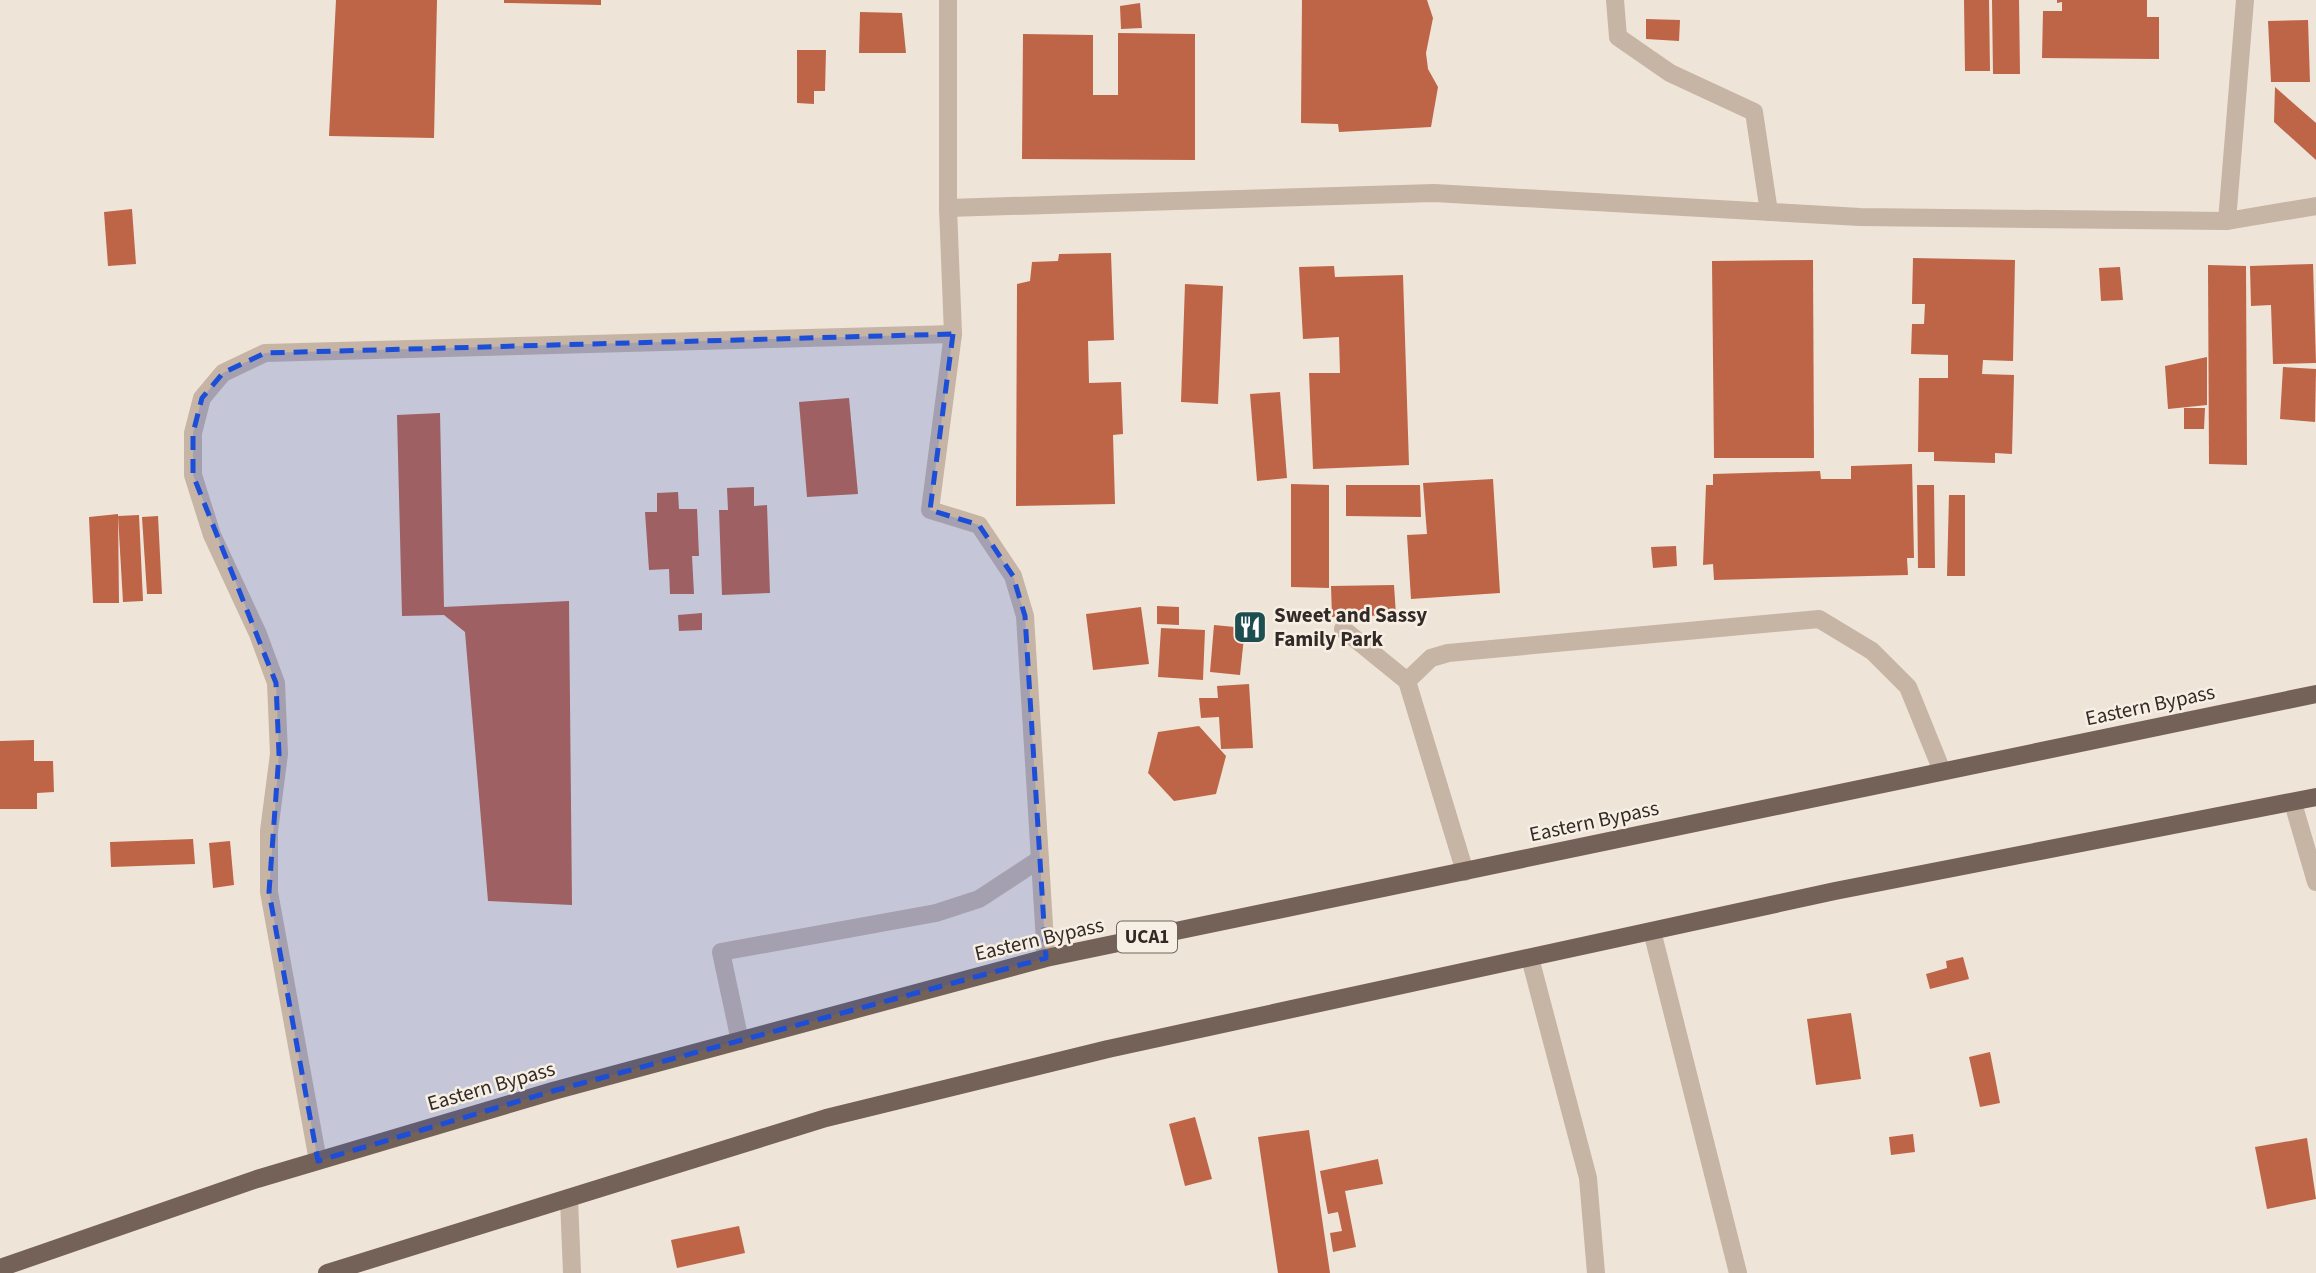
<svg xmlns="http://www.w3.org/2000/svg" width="2316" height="1273" font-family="'Source Sans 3',sans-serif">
<rect width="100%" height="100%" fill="#efe4d8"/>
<!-- building -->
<g fill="#be6447">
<path d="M 336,0 L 437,0 L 434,138 L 329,136 Z"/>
<path d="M 504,0 L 601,0 L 601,5 L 504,3 Z"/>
<path d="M 1302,0 L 1427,0 L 1433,18 L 1426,53 L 1428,69 L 1438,87 L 1431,127 L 1339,132 L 1338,124 L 1301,123 Z"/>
<path d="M 1964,0 L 1989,0 L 1990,71 L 1965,71 Z"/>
<path d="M 1992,0 L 2019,0 L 2020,74 L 1993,74 Z"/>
<path d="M 2057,0 L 2147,0 L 2147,17 L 2159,17 L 2159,59 L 2042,58 L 2043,11 L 2062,11 L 2062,2 L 2057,3 Z"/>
<path d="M 1140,3 L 1142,28 L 1121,29 L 1120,6 Z"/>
<path d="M 860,12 L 902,13 L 906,53 L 859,53 Z"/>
<path d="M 1646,19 L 1680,20 L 1679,41 L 1646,39 Z"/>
<path d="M 2308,20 L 2310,82 L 2271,82 L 2268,21 Z"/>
<path d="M 1118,33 L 1195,34 L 1195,160 L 1022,159 L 1023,34 L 1093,35 L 1093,95 L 1118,95 Z"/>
<path d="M 797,50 L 826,50 L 825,91 L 814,91 L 814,104 L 797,103 Z"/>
<path d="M 2275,87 L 2316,123 L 2316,160 L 2274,122 Z"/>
<path d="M 132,209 L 136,264 L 108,266 L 104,212 Z"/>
<path d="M 1111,253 L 1114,340 L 1088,341 L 1089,383 L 1121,382 L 1123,434 L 1113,435 L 1115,504 L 1016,506 L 1017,284 L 1030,281 L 1032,262 L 1058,261 L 1059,254 Z"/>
<path d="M 1913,258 L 2015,260 L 2013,361 L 1983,360 L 1982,374 L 2014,375 L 2012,454 L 1995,453 L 1995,463 L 1934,461 L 1934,452 L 1918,452 L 1919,378 L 1948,378 L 1948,355 L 1911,354 L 1912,324 L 1924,324 L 1925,304 L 1912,304 Z"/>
<path d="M 1813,260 L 1814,458 L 1714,458 L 1712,261 Z"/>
<path d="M 2313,264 L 2316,363 L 2273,364 L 2271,305 L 2251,306 L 2250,266 Z"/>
<path d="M 2208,265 L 2246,266 L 2247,465 L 2209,464 Z"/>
<path d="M 1334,266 L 1335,277 L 1403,275 L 1409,465 L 1313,469 L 1309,373 L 1340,373 L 1339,337 L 1303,339 L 1299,267 Z"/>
<path d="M 2120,267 L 2123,300 L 2101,301 L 2099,268 Z"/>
<path d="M 1185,284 L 1223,286 L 1218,404 L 1181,402 Z"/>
<path d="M 2207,357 L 2207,405 L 2168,409 L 2165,366 Z"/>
<path d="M 2283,367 L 2316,369 L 2315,422 L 2280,419 Z"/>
<path d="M 1280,392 L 1287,478 L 1257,481 L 1250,394 Z"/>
<path d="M 849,398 L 858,494 L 807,497 L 799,402 Z"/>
<path d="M 2184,408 L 2205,408 L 2204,429 L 2184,429 Z"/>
<path d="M 440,413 L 444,607 L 569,601 L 572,905 L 488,901 L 465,632 L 444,615 L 402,616 L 397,415 Z"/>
<path d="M 1912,464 L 1914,558 L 1907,558 L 1908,575 L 1714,580 L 1713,564 L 1703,565 L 1706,485 L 1713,485 L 1713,474 L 1820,471 L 1821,479 L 1851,479 L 1851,466 Z"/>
<path d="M 1493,479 L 1500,593 L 1411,599 L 1407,535 L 1427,534 L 1423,483 Z"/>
<path d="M 1291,484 L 1329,485 L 1329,588 L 1291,587 Z"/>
<path d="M 1346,485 L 1420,485 L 1421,517 L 1346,516 Z"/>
<path d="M 1917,485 L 1934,485 L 1935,568 L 1918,568 Z"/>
<path d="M 754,487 L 754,506 L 767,505 L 770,593 L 722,595 L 719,510 L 728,510 L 727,488 Z"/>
<path d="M 678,492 L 679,509 L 697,509 L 699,556 L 692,556 L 694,594 L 670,594 L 669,569 L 649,570 L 645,512 L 657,512 L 657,493 Z"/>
<path d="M 1949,495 L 1965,495 L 1965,576 L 1947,576 Z"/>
<path d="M 118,514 L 119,603 L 93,603 L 89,517 Z"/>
<path d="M 139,515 L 143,601 L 123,602 L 118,516 Z"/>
<path d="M 158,516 L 162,594 L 147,594 L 142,517 Z"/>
<path d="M 1676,546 L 1677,566 L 1653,568 L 1651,547 Z"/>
<path d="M 1394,585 L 1396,615 L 1332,617 L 1331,586 Z"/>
<path d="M 1157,606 L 1179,607 L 1179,625 L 1157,624 Z"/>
<path d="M 1141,607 L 1149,664 L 1093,670 L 1086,614 Z"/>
<path d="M 702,613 L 702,630 L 679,631 L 678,615 Z"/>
<path d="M 1214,625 L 1245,628 L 1240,675 L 1210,672 Z"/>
<path d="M 1161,628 L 1205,630 L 1203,680 L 1158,677 Z"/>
<path d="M 1249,684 L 1253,748 L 1221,749 L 1219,717 L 1201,718 L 1199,698 L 1218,698 L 1217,686 Z"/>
<path d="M 1199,726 L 1226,756 L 1216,794 L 1174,801 L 1148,773 L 1158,732 Z"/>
<path d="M 34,740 L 34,761 L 53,761 L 54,792 L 37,793 L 37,809 L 0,809 L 0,741 Z"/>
<path d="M 193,839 L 195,864 L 111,867 L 110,842 Z"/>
<path d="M 230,841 L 234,885 L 213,888 L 209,843 Z"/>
<path d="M 1963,957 L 1969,979 L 1930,989 L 1926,974 L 1947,968 L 1946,961 Z"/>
<path d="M 1851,1013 L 1861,1079 L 1816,1085 L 1807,1019 Z"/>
<path d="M 1990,1052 L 2000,1103 L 1980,1107 L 1969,1057 Z"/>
<path d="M 1195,1117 L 1212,1179 L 1185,1186 L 1169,1124 Z"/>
<path d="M 1309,1130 L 1330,1273 L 1278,1273 L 1258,1137 Z"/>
<path d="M 1913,1134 L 1915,1152 L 1891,1155 L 1889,1137 Z"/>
<path d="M 2307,1138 L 2316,1199 L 2267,1209 L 2255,1147 Z"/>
<path d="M 1378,1159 L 1383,1184 L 1345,1191 L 1356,1247 L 1333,1252 L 1330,1233 L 1342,1231 L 1338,1212 L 1328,1214 L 1320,1171 Z"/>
<path d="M 739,1226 L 745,1253 L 677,1268 L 671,1240 Z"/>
</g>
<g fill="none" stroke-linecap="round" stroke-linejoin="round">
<!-- service -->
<g stroke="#c6b4a5" stroke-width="18">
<path d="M 1343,629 L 1407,681 L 1465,872"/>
<path d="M 1407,681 L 1431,658 L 1448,653 L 1819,619 L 1872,651 L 1908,687 L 1942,771"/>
<path d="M 2293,803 L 2316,882"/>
<path d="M 1652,931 L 1738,1273"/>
<path d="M 1530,958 L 1588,1178 L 1596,1273"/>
<path d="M 740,1041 L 721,952 L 936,913 L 979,899 L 1040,859"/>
<path d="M 569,1199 L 572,1273"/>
</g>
<!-- minor -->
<g stroke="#c6b4a5" stroke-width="18">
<path d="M 948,0 L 948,208 L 953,334 L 930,510 L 979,525 L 1013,576 L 1025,616 L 1046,958"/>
<path d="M 1615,0 L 1618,37 L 1670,73 L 1754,112 L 1769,212"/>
<path d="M 948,208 L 1434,193 L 1860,217 L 2227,221 L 2316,206"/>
<path d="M 2227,221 L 2245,0"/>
<path d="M 318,1161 L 269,892 L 269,831 L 279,754 L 276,683 L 258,634 L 212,535 L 193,475 L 193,433 L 202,398 L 223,373 L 265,353 L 953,334"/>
</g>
<!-- primary -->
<g stroke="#746158" stroke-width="18">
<path d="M 0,1268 L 257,1179 L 553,1091 L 1046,958 L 2316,694"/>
<path d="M 327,1273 L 826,1118 L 1108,1049 L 1835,891 L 2316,797"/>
</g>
</g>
<!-- marked area -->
<path fill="#1d4ed8" fill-opacity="0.2" stroke="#1d4ed8" stroke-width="5" stroke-dasharray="14 9" stroke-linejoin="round" d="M 953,334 L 930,510 L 979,525 L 1013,576 L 1025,616 L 1046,958 L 553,1091 L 318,1161 L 269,892 L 279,754 L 276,683 L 193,475 L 193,433 L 202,398 L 223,373 L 265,353 Z"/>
<!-- icons -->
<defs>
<g id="restaurant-square" transform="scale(1.75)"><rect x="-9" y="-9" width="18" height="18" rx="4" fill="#1f4e51" stroke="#f7efe4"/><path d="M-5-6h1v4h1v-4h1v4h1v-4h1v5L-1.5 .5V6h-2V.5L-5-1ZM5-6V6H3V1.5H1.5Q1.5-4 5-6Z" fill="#fff"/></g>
</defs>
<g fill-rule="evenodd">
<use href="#restaurant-square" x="1250" y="627"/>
</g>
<g text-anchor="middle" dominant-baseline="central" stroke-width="5" stroke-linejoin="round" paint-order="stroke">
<!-- shield labels -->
<rect fill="#f7efe4" stroke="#6d655f" stroke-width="2" x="1117" y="921.5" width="60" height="31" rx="5"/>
<g font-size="19" font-weight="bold" fill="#322a26">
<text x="1147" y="937">UCA1</text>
</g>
<!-- poi labels -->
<g font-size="21" font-weight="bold" fill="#322a26" stroke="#f7efe4" text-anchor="start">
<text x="1274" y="615">Sweet and Sassy<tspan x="1274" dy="24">Family Park</tspan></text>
</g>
<!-- street labels -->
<g font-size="21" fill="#322a26" stroke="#f7efe4">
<text transform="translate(2150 705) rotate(-12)">Eastern Bypass</text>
<text transform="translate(1594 821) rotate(-12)">Eastern Bypass</text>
<text transform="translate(1039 939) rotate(-13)">Eastern Bypass</text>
<text transform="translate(491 1086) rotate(-16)">Eastern Bypass</text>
</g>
</g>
</svg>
